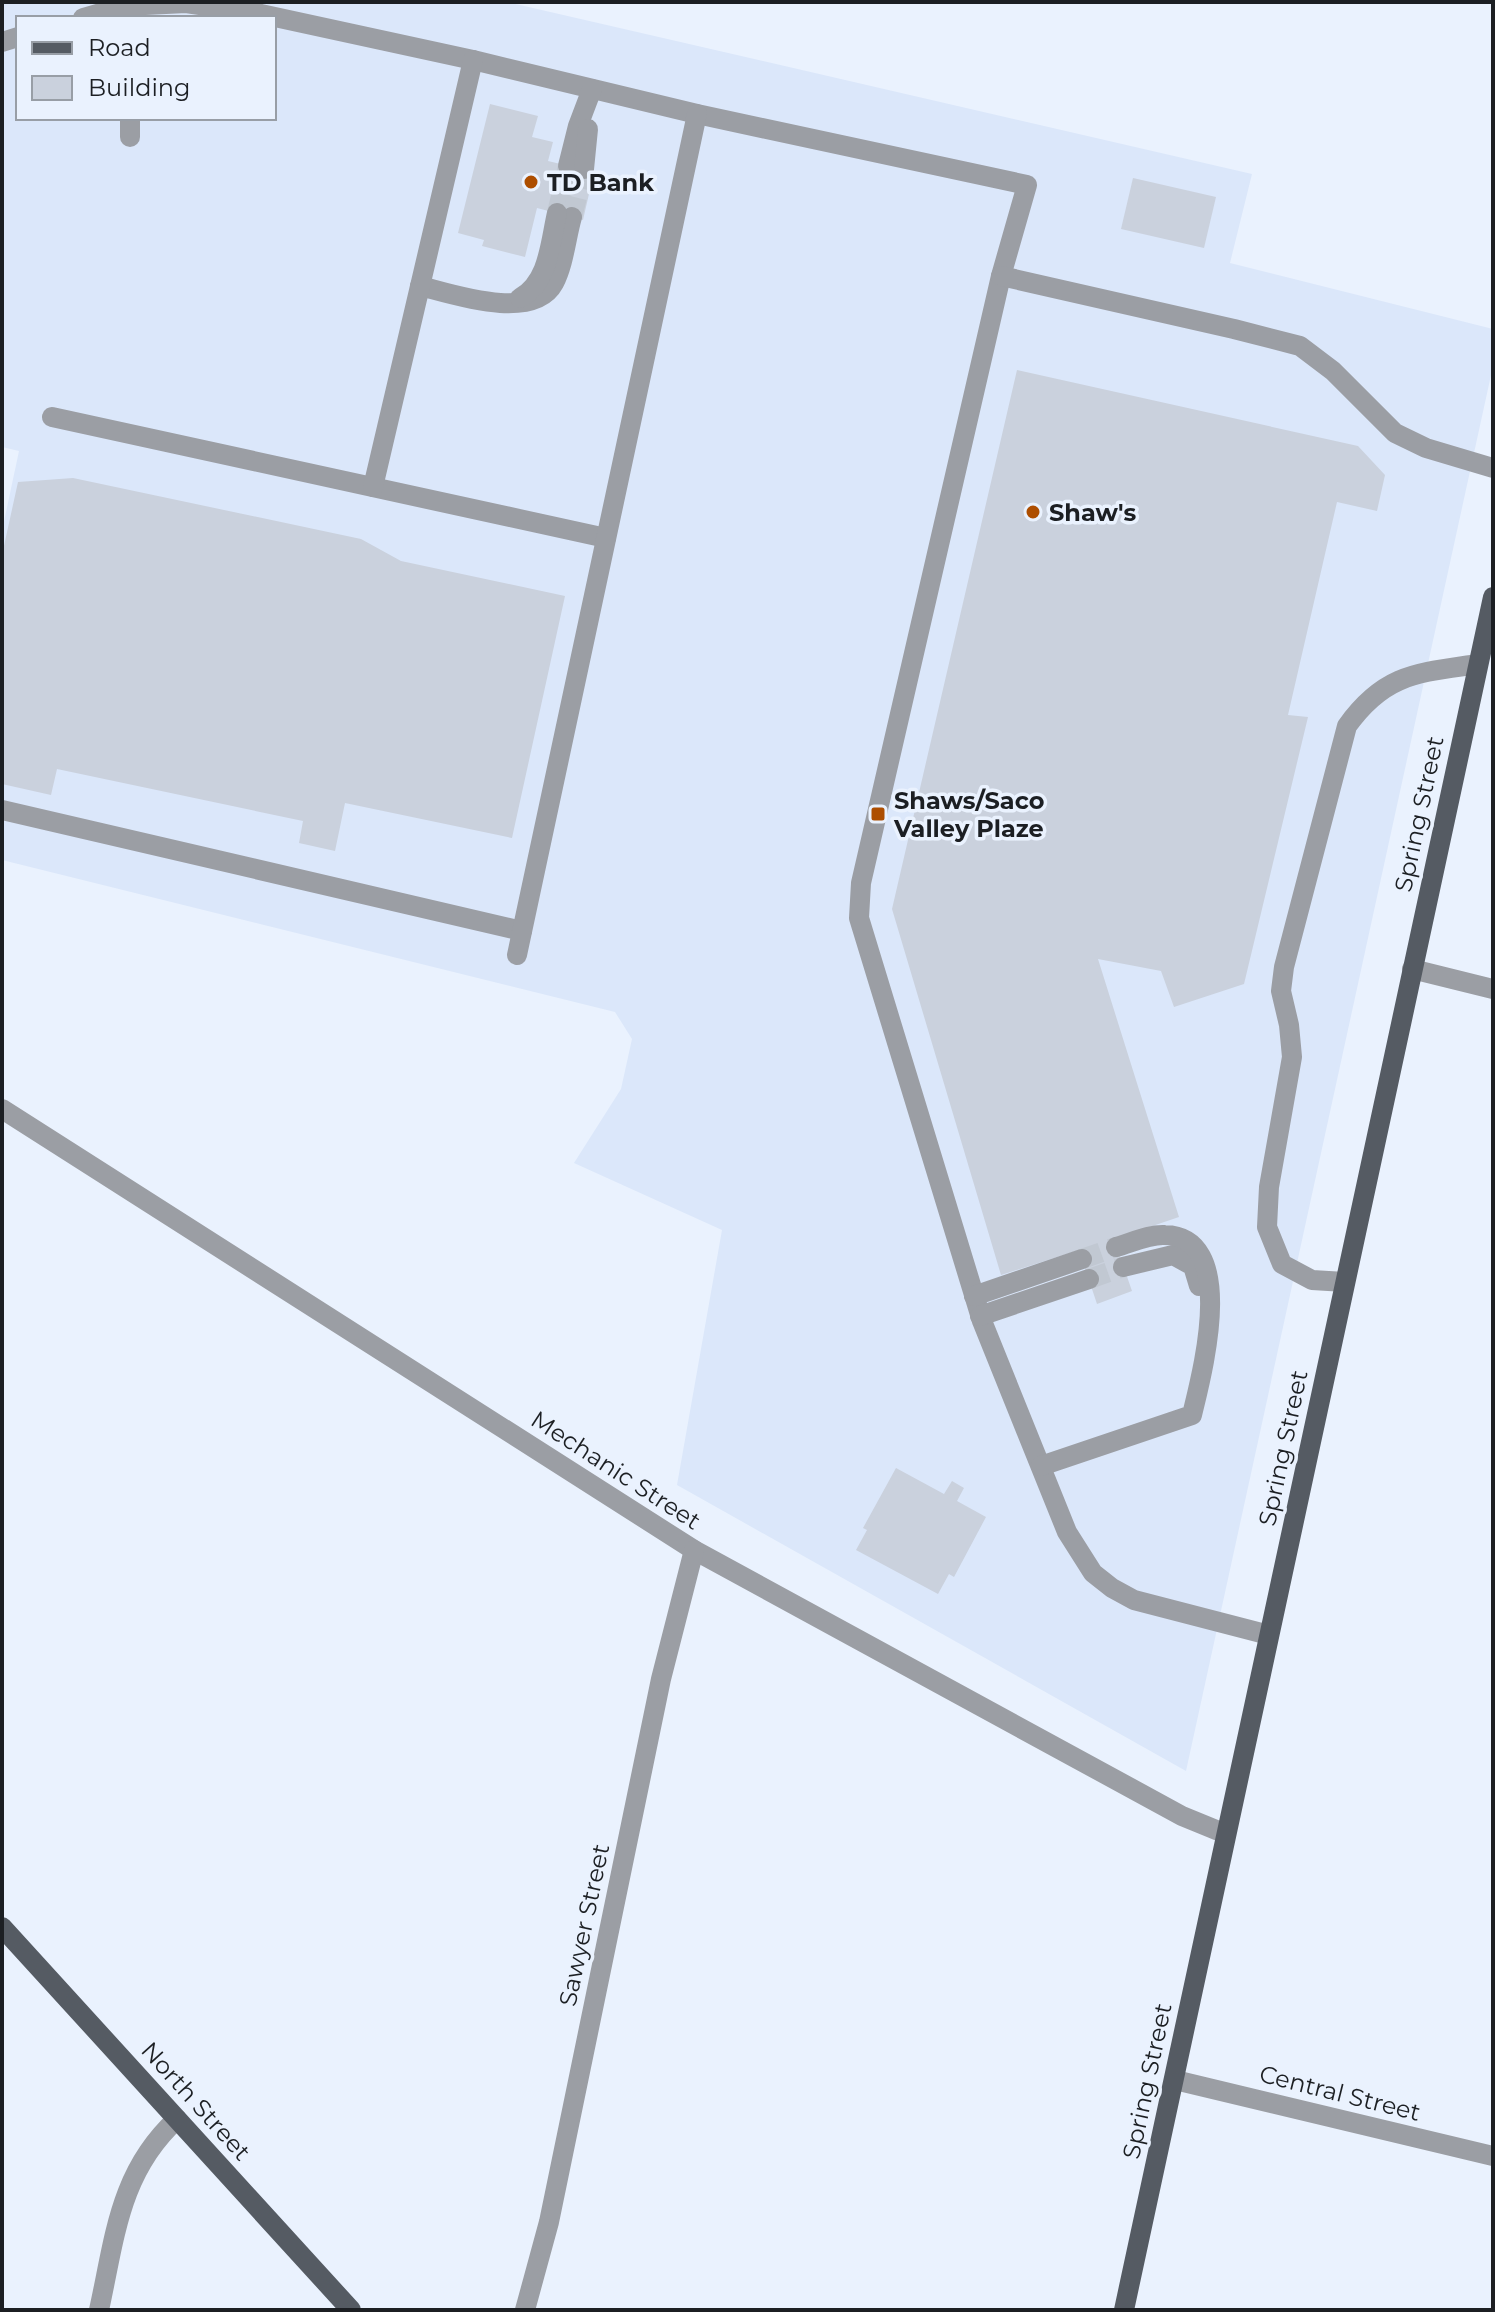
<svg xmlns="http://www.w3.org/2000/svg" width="1495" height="2312" font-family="Montserrat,sans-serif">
<rect width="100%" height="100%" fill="#eaf2fe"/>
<!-- built -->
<path fill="#dbe7fa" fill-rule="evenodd" d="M 2,2 L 507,2 L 1252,174 L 1230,263 L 1493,329 L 1493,366 L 1186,1771 L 677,1485 L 722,1230 L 574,1163 L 621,1089 L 632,1039 L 615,1012 L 2,860 L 2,531 L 19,451 L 2,447 ZM 18,18 L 274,18 L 274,118 L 18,118 Z"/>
<!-- building -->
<g fill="#cad1dd">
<path d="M 490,104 L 538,116 L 532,137 L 553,142 L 548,161 L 594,172 L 583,220 L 537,208 L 525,257 L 482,246 L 484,240 L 458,233 Z"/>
<path d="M 1133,178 L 1216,197 L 1204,248 L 1121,229 Z"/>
<path d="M 1017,370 L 1358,446 L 1385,475 L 1377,511 L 1337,502 L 1288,715 L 1308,717 L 1244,984 L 1174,1007 L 1161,971 L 1098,959 L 1179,1217 L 1114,1239 L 1132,1291 L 1097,1304 L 1079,1250 L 1001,1275 L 892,909 Z"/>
<path d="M 73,478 L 361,539 L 401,561 L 565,596 L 512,838 L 345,803 L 335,851 L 299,843 L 303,821 L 57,769 L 51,795 L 2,784 L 2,555 L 18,482 Z"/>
<path d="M 896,1468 L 944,1494 L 952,1481 L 964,1488 L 957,1501 L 986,1517 L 954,1577 L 949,1574 L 938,1594 L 856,1550 L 867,1530 L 863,1528 Z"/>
</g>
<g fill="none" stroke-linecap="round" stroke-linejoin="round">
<!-- minor-tunnel -->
<g stroke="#c1c8d2" stroke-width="20" stroke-dasharray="20 10" stroke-linecap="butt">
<path d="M 557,213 L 568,166"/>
<path d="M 572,217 L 584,169"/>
<path d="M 1082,1259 L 1116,1247"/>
<path d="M 1089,1279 L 1123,1267"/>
</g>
<!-- minor -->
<g stroke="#9b9ea4" stroke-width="20">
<path d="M 83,18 L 125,6 L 186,3 L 261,14 L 473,60 L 697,114 L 1027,185 L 1001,276 L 861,883 L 859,918 L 982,1321 L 1067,1532 L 1093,1573 L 1112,1588 L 1134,1600 L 1269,1635"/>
<path d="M 2,42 L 18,37"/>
<path d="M 130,118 L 130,137"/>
<path d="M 568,166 L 578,126 L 592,89"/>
<path d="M 584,169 L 588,129"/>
<path d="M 1001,276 L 1234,329 L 1300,346 L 1333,371 L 1395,433 L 1426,448 L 1493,468"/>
<path d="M 420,286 C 452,294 533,322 554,283 C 564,264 566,238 572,217"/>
<path d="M 520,298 C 549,282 550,243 557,213"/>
<path d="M 52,417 L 606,538"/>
<path d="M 373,487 L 473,60"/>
<path d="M 2,810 L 522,931"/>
<path d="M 517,955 L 697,114"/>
<path d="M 1412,969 L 1493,989"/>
<path d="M 2,1109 L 694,1550 L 1182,1816 L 1226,1834"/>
<path d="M 1123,1267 L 1173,1255 L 1193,1266 L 1199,1286"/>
<path d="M 1345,1282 L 1312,1280 L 1282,1264 L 1267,1227 L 1269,1187 L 1292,1057 L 1289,1025 L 1281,991 L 1284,967 L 1347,726 C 1385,673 1418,673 1478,664"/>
<path d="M 974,1296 L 1082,1259"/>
<path d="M 980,1316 L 1089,1279"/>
<path d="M 1041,1466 L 1192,1415 C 1202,1373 1239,1237 1165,1235 C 1149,1234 1131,1243 1116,1247"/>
<path d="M 1175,2080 L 1493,2156"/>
<path d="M 99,2310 C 115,2238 119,2172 177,2119"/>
<path d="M 525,2310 L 549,2222 L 661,1679 L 694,1550"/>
</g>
<!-- major -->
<g stroke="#555b63" stroke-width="20">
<path d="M 2,1927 L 351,2310"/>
<path d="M 1124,2310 L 1493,597"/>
</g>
</g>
<!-- markers -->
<g fill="#ad4e00" stroke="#eaf2fe" stroke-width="3">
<circle cx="531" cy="182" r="8"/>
<circle cx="1033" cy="512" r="8"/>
<rect x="870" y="806" width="16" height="16" rx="4"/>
</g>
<g text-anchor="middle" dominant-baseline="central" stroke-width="7" stroke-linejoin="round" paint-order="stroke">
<!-- poi labels -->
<g font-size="24" font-weight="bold" fill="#1c1f23" stroke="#eaf2fe" text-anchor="start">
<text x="547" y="182">TD Bank</text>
<text x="1049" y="512">Shaw's</text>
<text x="894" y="800">Shaws/Saco<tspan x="894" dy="28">Valley Plaze</tspan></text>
</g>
<!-- street labels -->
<g font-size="24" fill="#1c1f23" stroke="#eaf2fe">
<text transform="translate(1419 814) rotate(-78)">Spring Street</text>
<text transform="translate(1283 1448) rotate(-78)">Spring Street</text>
<text transform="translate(616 1470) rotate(33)">Mechanic Street</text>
<text transform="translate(584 1925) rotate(-78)">Sawyer Street</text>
<text transform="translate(1147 2081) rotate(-78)">Spring Street</text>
<text transform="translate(1340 2093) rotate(14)">Central Street</text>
<text transform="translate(196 2101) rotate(48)">North Street</text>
</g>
</g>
<!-- border -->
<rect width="1495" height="2312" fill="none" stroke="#1c1f23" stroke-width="8"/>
<!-- legend -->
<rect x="16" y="16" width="260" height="104" fill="#eaf2fe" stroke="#989ea6" stroke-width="2"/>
<rect x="32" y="42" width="40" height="12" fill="#555b63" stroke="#989ea6" stroke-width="2"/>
<text x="88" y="56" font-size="24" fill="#1c1f23">Road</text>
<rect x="32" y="76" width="40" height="24" fill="#cad1dd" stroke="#989ea6" stroke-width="2"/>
<text x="88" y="96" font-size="24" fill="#1c1f23">Building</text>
</svg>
